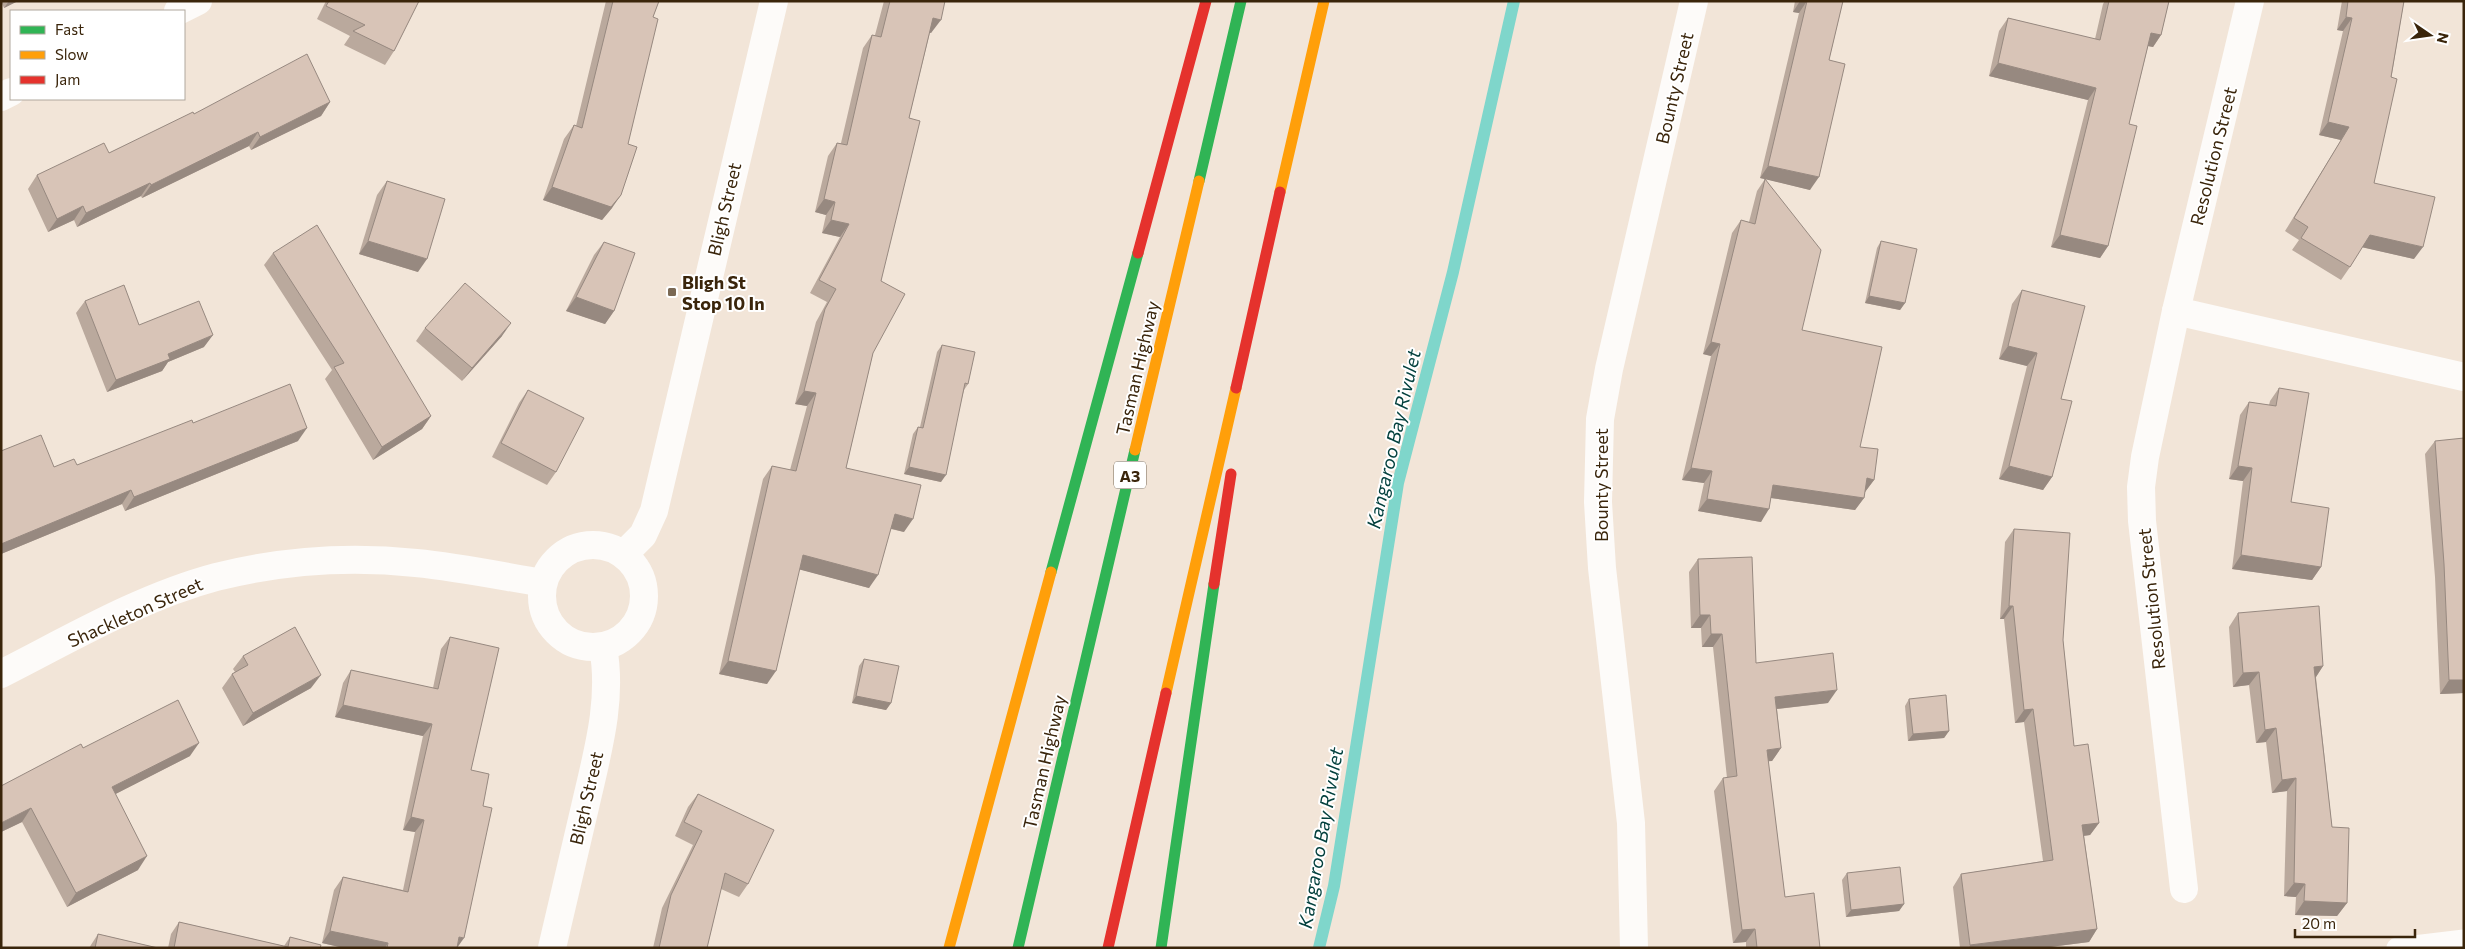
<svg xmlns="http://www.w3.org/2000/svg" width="2465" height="949" font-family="Commissioner,sans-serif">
<rect width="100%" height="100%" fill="#f2e5d8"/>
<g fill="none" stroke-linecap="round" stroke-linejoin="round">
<!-- stream -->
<path stroke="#7fd6cb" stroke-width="12" d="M 1319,948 L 1334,886 L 1398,483 L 1453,272 L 1514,1"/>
<!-- lane -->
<path stroke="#fdfbf9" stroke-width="21" d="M 2397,948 L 2464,940"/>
<!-- street -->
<g stroke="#fdfbf9" stroke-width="28">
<path d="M 178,11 L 198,1"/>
<path d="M 1,97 L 11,92"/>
<path d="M 2176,311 L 2464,377"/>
<circle cx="593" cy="596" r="51"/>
<path d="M 624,554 L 643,535 L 654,511 L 774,1"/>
<path d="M 1,674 C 70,639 141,597 216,577 C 280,561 350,556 416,563 C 458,567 501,576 543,583"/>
<path d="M 2184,889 L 2142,521 L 2141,487 L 2145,457 L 2176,311 L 2250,1"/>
<path d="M 552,948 C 563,901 574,854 585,807 C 597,754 613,701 603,647"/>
<path d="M 1634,948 L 1631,823 L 1602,568 L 1598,502 L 1600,419 L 1609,369 L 1694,1"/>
</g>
<!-- fast -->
<g stroke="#30b455" stroke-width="11">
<path d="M 1199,181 L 1241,1"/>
<path d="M 1051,572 L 1138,253"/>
<path d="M 1018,948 L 1135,450"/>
<path d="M 1161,948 L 1214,584"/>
</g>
<!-- slow -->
<g stroke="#ff9f0a" stroke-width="11">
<path d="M 1280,192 L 1324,1"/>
<path d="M 1135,450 L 1199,181"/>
<path d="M 1166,693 L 1236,388"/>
<path d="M 949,948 L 1051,572"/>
</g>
<!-- jam -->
<g stroke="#e5322d" stroke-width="11">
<path d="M 1138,253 L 1206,1"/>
<path d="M 1236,388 L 1280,192"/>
<path d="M 1214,584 L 1231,474"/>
<path d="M 1108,948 L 1166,693"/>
</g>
</g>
<!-- wall -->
<g fill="#baa99d">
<path d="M 1,1 L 18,1 L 4,8 Z"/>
<path d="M 326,1 L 419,1 L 394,51 L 385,65 L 344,45 L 350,36 L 317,19 Z"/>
<path d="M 606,1 L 659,1 L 653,17 L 612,208 L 602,220 L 543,200 L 564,139 L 574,125 L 576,126 Z"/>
<path d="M 884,1 L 945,1 L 931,33 L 930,32 L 909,118 L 881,281 L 873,353 L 846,468 L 904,532 L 891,529 L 869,588 L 799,569 L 767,684 L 719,674 L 763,479 L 772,466 L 790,470 L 807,406 L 795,404 L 816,322 L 827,302 L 810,293 L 840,237 L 822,233 L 826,215 L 815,212 L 828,156 L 837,143 L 841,143 L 863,48 L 872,35 L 875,35 Z"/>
<path d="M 1795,1 L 1843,1 L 1829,60 L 1810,190 L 1766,179 L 1802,330 L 1860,447 L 1874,480 L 1865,492 L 1864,498 L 1855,510 L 1771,498 L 1761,522 L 1698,511 L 1704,483 L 1682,480 L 1711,356 L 1703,354 L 1732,233 L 1741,220 L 1749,222 L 1757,191 L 1765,179 L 1760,178 L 1799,13 L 1793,12 Z"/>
<path d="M 2105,1 L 2169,1 L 2161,35 L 2153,47 L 2148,46 L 2129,124 L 2108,246 L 2100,258 L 2051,247 L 2088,100 L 1989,76 L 1999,31 L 2008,18 L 2095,39 L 2103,4 Z"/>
<path d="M 2342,1 L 2404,1 L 2374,183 L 2414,259 L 2362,247 L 2350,267 L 2341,280 L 2292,250 L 2299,240 L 2285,231 L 2341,140 L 2319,135 L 2343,31 L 2337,30 Z"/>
<path d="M 330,102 L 321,116 L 251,150 L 249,146 L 142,198 L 141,196 L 77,227 L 74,220 L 48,232 L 28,189 L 37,175 L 109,153 L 194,114 Z"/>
<path d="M 387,181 L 418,272 L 359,254 L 377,195 Z"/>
<path d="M 1881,241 L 1905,303 L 1900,310 L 1865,303 L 1877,248 Z"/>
<path d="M 604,242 L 614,311 L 605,324 L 566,311 L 594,255 Z"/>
<path d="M 273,253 L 431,416 L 422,429 L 373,460 L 325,379 L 332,370 L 264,265 Z"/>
<path d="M 2022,290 L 2061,399 L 2052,477 L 2043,490 L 1999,479 L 2027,366 L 1999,359 L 2012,304 Z"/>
<path d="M 85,301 L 139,325 L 204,347 L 168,362 L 162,371 L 107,392 L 76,313 Z"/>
<path d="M 425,328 L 502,336 L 462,381 L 416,341 Z"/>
<path d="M 942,345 L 968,384 L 964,390 L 941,482 L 904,474 L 913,434 L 918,427 L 920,427 L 937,352 Z"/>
<path d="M 2279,388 L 2291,502 L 2321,567 L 2312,580 L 2232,569 L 2243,481 L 2229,479 L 2240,415 L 2249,402 L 2269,405 L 2270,401 Z"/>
<path d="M 528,390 L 556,472 L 547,485 L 492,457 L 519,403 Z"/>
<path d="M 193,423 L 298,441 L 125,511 L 122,504 L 1,554 L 1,451 L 54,467 L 77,465 Z"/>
<path d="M 2435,441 L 2464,693 L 2440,694 L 2435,577 L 2425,454 Z"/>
<path d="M 2014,529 L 2063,640 L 2074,746 L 2099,823 L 2090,835 L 2084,836 L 2097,929 L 2089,942 L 2042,948 L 1960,948 L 1953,887 L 1961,874 L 2043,861 L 2024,722 L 2015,723 L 2004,619 L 2000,619 L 2005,542 Z"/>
<path d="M 1698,559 L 1756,663 L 1828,703 L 1777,709 L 1781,748 L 1772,761 L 1768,761 L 1785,897 L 1820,948 L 1746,948 L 1746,942 L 1733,943 L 1714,791 L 1723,778 L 1727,778 L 1713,647 L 1702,647 L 1701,628 L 1691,628 L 1689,572 Z"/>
<path d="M 2238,613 L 2323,666 L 2316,677 L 2332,827 L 2347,903 L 2337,916 L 2295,915 L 2296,897 L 2284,896 L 2287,791 L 2272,793 L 2266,742 L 2256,743 L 2249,685 L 2233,687 L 2229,627 Z"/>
<path d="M 450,637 L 471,770 L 483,806 L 457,948 L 344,948 L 322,943 L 334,890 L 343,877 L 403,890 L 415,832 L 403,830 L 423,736 L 335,717 L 343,683 L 351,670 L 433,688 L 441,649 Z"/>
<path d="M 243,656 L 311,688 L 243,726 L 222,688 L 232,674 L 235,672 L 233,669 Z"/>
<path d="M 864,659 L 891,703 L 886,710 L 852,703 L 859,666 Z"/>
<path d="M 1909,699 L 1949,731 L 1944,738 L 1908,741 L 1905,706 Z"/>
<path d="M 83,748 L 190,756 L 115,794 L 138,870 L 67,907 L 22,822 L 1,832 Z"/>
<path d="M 698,794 L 748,884 L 739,897 L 721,889 L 707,948 L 653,948 L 662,908 L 693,845 L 675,836 L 688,807 Z"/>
<path d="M 1847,873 L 1904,904 L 1899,911 L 1846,917 L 1842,880 Z"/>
<path d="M 179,922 L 284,946 L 290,937 L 320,948 L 168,948 L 171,934 Z"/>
<path d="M 98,934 L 158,948 L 89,948 Z"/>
</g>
<!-- shaded-wall -->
<g fill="#978980">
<path d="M 9,1 L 18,1 L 4,8 Z"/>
<path d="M 1800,1 L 1807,1 L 1799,13 L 1793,12 Z"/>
<path d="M 2346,17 L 2352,18 L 2343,31 L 2337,30 Z"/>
<path d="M 933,18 L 941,20 L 931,33 L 924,31 Z"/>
<path d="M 2151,33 L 2161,35 L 2153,47 L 2143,45 Z"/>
<path d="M 1998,63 L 2096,88 L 2088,100 L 1989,76 Z"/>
<path d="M 330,102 L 321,116 L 251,150 L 260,137 Z"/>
<path d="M 2328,122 L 2349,127 L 2341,140 L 2319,135 Z"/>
<path d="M 258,132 L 249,146 L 142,198 L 151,185 Z"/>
<path d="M 1768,166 L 1819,177 L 1810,190 L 1760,178 Z"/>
<path d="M 150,183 L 141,196 L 77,227 L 86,213 Z"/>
<path d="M 552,187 L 621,195 L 612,208 L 602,220 L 543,200 Z"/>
<path d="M 824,199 L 835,202 L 826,215 L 815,212 Z"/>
<path d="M 83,206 L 74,220 L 48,232 L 57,219 Z"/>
<path d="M 831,220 L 849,224 L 840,237 L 822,233 Z"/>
<path d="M 2060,235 L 2108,246 L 2100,258 L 2051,247 Z"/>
<path d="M 2370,235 L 2423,247 L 2414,259 L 2361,247 Z"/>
<path d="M 368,241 L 427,259 L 418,272 L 359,254 Z"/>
<path d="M 1869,296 L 1905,303 L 1900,310 L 1865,303 Z"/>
<path d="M 576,297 L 614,311 L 605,324 L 566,311 Z"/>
<path d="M 511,323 L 502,336 L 462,381 L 472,368 Z"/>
<path d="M 213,335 L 204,347 L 168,362 L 162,371 L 107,392 L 116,380 L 168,354 Z"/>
<path d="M 1711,342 L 1720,344 L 1711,356 L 1703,354 Z"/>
<path d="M 2008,346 L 2037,353 L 2027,366 L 1999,359 Z"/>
<path d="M 804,391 L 816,393 L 807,406 L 795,404 Z"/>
<path d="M 431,416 L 422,429 L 373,460 L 382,447 Z"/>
<path d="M 307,428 L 298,441 L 125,511 L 134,497 Z"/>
<path d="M 2009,466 L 2052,477 L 2043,490 L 1999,479 Z"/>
<path d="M 2238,466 L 2252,468 L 2243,481 L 2229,479 Z"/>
<path d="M 909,467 L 946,475 L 941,482 L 904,474 Z"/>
<path d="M 1691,468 L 1712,471 L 1704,483 L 1682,480 Z"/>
<path d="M 1867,478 L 1874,480 L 1865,492 L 1858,491 Z"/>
<path d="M 1773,485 L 1864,498 L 1855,510 L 1764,497 Z"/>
<path d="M 131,490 L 122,504 L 1,554 L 1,544 Z"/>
<path d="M 1707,499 L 1769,509 L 1761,522 L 1698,511 Z"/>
<path d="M 895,514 L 913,519 L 904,532 L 885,527 Z"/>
<path d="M 803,555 L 878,575 L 869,588 L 794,568 Z"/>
<path d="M 2241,555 L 2321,567 L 2312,580 L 2232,569 Z"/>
<path d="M 2009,606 L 2013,606 L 2004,619 L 2000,619 Z"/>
<path d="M 1700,615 L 1710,615 L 1701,628 L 1691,628 Z"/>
<path d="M 1711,634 L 1722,634 L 1713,647 L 1702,647 Z"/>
<path d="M 728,661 L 776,671 L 767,684 L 719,674 Z"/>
<path d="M 2323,666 L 2314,680 L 2314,667 Z"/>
<path d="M 2259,672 L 2249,685 L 2233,687 L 2243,673 Z"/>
<path d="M 321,675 L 311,688 L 243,726 L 253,713 Z"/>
<path d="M 2449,680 L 2464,680 L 2464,693 L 2440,694 Z"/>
<path d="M 1837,690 L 1828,703 L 1766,710 L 1775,697 Z"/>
<path d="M 856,696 L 891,703 L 886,710 L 852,703 Z"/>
<path d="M 343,705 L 432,724 L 423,736 L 335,717 Z"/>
<path d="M 2033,709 L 2024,722 L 2015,723 L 2024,710 Z"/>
<path d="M 2276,728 L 2266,742 L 2256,743 L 2265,730 Z"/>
<path d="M 1949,731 L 1944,738 L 1908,741 L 1913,734 Z"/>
<path d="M 199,743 L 190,756 L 102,801 L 112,787 Z"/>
<path d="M 1781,748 L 1772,761 L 1758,762 L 1767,750 Z"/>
<path d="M 2296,778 L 2287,791 L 2272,793 L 2282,780 Z"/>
<path d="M 31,808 L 22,822 L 1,832 L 1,823 Z"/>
<path d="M 411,817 L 424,820 L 415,832 L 403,830 Z"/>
<path d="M 2099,823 L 2090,835 L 2073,837 L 2082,825 Z"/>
<path d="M 147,856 L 138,870 L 67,907 L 76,893 Z"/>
<path d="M 2294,883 L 2305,884 L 2296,897 L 2284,896 Z"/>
<path d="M 2304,901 L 2347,903 L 2337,916 L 2295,915 Z"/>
<path d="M 1904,904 L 1899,911 L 1846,917 L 1851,910 Z"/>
<path d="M 1755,929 L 1746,942 L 1733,943 L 1742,930 Z"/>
<path d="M 2097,929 L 2089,942 L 2042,948 L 1969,948 L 1970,945 Z"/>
<path d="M 330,931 L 388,943 L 385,948 L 344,948 L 322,943 Z"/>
<path d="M 459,937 L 464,938 L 457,948 Z"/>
</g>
<!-- building -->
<g fill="#d8c4b7" stroke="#978980">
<path d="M 329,1 L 419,1 L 394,51 L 353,31 L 365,25 L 326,6 Z"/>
<path d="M 613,1 L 659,1 L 653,17 L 658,19 L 628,144 L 637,147 L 621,195 L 611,207 L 552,187 L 574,125 L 582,128 Z"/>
<path d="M 890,1 L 945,1 L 941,20 L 933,18 L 909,118 L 920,121 L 881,281 L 905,294 L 873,353 L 846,468 L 921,485 L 913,519 L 895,514 L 878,575 L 803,555 L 776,671 L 728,661 L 772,466 L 796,471 L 816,393 L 804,391 L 825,309 L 836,289 L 819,280 L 849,224 L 831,220 L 835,202 L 824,199 L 837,143 L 847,145 L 872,35 L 881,37 Z"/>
<path d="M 1807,1 L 1843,1 L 1829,60 L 1845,64 L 1819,177 L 1768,166 Z"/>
<path d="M 2109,1 L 2169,1 L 2161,35 L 2151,33 L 2129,124 L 2137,126 L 2108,246 L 2060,235 L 2096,88 L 1998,63 L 2008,18 L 2100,40 Z"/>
<path d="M 2348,1 L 2404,1 L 2391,77 L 2397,79 L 2374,183 L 2435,197 L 2423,247 L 2370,235 L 2350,267 L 2301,238 L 2308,227 L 2294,218 L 2349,127 L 2328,122 L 2352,18 L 2346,17 Z"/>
<path d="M 307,54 L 330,102 L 260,137 L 258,132 L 151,185 L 150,183 L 86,213 L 83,206 L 57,219 L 37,175 L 104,143 L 109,153 L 193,112 L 194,114 Z"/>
<path d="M 1765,179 L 1821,250 L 1802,330 L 1882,347 L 1860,447 L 1878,449 L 1874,480 L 1867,478 L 1864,498 L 1773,485 L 1769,509 L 1707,499 L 1712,471 L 1691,468 L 1720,344 L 1711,342 L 1741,220 L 1755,224 Z"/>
<path d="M 387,181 L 445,199 L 427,259 L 368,241 Z"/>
<path d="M 317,225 L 431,416 L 382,447 L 334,367 L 344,363 L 273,253 Z"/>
<path d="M 1881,241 L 1917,249 L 1905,303 L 1869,296 Z"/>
<path d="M 604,242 L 635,253 L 614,311 L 576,297 Z"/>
<path d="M 465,283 L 511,323 L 472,368 L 425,328 Z"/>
<path d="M 124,285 L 139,325 L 199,301 L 213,335 L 168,354 L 170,359 L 116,380 L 85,301 Z"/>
<path d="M 2022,290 L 2085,306 L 2061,399 L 2072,401 L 2052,477 L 2009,466 L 2037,353 L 2008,346 Z"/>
<path d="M 942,345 L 975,352 L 968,384 L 965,383 L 946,475 L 909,467 L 918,427 L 923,428 Z"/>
<path d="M 290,384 L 307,428 L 134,497 L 131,490 L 1,544 L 1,451 L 41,435 L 54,467 L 74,459 L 77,465 L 192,420 L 193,423 Z"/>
<path d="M 2279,388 L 2309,393 L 2291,502 L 2329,508 L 2321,567 L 2241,555 L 2252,468 L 2238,466 L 2249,402 L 2276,406 Z"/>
<path d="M 528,390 L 584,418 L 556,472 L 501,443 Z"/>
<path d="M 2464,438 L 2464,680 L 2449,680 L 2444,564 L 2435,441 Z"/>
<path d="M 2014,529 L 2070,533 L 2063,640 L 2074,746 L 2088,744 L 2099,823 L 2082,825 L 2097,929 L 1970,945 L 1961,874 L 2053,860 L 2033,709 L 2024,710 L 2013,606 L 2009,606 Z"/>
<path d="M 1752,557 L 1756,663 L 1833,653 L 1837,690 L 1775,697 L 1781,748 L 1767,750 L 1785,897 L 1814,893 L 1820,948 L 1757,948 L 1755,929 L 1742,930 L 1723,778 L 1737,776 L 1722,634 L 1711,634 L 1710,615 L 1700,615 L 1698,559 Z"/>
<path d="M 2319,606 L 2323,666 L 2314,667 L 2332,827 L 2349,828 L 2347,903 L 2304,901 L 2305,884 L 2294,883 L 2296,778 L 2282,780 L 2276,728 L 2265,730 L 2259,672 L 2243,673 L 2238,613 Z"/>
<path d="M 295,627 L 321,675 L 253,713 L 232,674 L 248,665 L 243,656 Z"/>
<path d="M 450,637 L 499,648 L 471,770 L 489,774 L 483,806 L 492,808 L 464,938 L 459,937 L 457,948 L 387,948 L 388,943 L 330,931 L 343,877 L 408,892 L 424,820 L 411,817 L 432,724 L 343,705 L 351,670 L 438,689 Z"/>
<path d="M 864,659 L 899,666 L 891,703 L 856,696 Z"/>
<path d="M 1946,695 L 1949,731 L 1913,734 L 1909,699 Z"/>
<path d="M 178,700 L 199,743 L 112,787 L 147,856 L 76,893 L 31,808 L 1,823 L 1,786 L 81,744 L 83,748 Z"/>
<path d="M 698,794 L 774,830 L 748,884 L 725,873 L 707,948 L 659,948 L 671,895 L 702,831 L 684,822 Z"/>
<path d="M 1900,867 L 1904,904 L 1851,910 L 1847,873 Z"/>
<path d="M 179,922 L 288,947 L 290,937 L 321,945 L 320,948 L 174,948 Z"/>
<path d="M 98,934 L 158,948 L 95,948 Z"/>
</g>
<!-- markers -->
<rect fill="#7a6853" stroke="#fff" stroke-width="2" x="667" y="287" width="10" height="10" rx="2.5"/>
<g text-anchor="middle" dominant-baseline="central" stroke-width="4" stroke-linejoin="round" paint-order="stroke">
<!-- shield labels -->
<rect fill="#fff" stroke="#756654" stroke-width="1" x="1114" y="461.5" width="32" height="27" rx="4"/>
<g font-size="16" font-weight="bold" fill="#3a250b">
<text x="1130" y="475">A3</text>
</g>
<!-- street labels -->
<g font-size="18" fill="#3a250b" stroke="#fff">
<text transform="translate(1674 88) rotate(-77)">Bounty Street</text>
<text transform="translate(2213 156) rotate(-76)">Resolution Street</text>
<text transform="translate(724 209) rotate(-77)">Bligh Street</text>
<text transform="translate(1137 368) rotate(-77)">Tasman Highway</text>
<text transform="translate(1601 485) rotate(-90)">Bounty Street</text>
<text transform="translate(2151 599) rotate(-96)">Resolution Street</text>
<text transform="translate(135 612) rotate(-24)">Shackleton Street</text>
<text transform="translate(1044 762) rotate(-77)">Tasman Highway</text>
<text transform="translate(586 798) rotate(-77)">Bligh Street</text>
</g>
<!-- poi labels -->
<g font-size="18" font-weight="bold" fill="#3a250b" stroke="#fff" text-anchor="start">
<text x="682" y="282">Bligh St<tspan x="682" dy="21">Stop 10 In</tspan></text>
</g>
<!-- water labels -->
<g font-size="19" font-style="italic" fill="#04413e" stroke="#fff">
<text transform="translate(1393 439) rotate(-77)">Kangaroo Bay Rivulet</text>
<text transform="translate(1320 838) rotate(-80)">Kangaroo Bay Rivulet</text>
</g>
</g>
<!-- border -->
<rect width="2465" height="949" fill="none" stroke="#3a250b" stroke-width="5"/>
<!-- legend -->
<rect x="10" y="10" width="175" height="90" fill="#ffffff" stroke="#b0a89d"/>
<rect x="20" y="26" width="25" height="8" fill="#30b455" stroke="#b0a89d"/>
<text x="55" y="35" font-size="15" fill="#3a250b">Fast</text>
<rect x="20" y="51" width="25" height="8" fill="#ff9f0a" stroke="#b0a89d"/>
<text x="55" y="60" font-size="15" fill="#3a250b">Slow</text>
<rect x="20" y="76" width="25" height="8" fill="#e5322d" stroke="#b0a89d"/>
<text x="55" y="85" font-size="15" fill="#3a250b">Jam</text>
<!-- north arrow -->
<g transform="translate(2430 35) rotate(103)" stroke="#ffffff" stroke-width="4" paint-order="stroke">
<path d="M0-4L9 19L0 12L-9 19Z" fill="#3a250b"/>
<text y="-8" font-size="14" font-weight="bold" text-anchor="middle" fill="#3a250b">N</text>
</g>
<!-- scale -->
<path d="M2295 929v8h120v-8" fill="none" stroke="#3a250b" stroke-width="2.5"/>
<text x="2302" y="929" font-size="15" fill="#3a250b" stroke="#ffffff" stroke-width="4" paint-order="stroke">20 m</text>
</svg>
